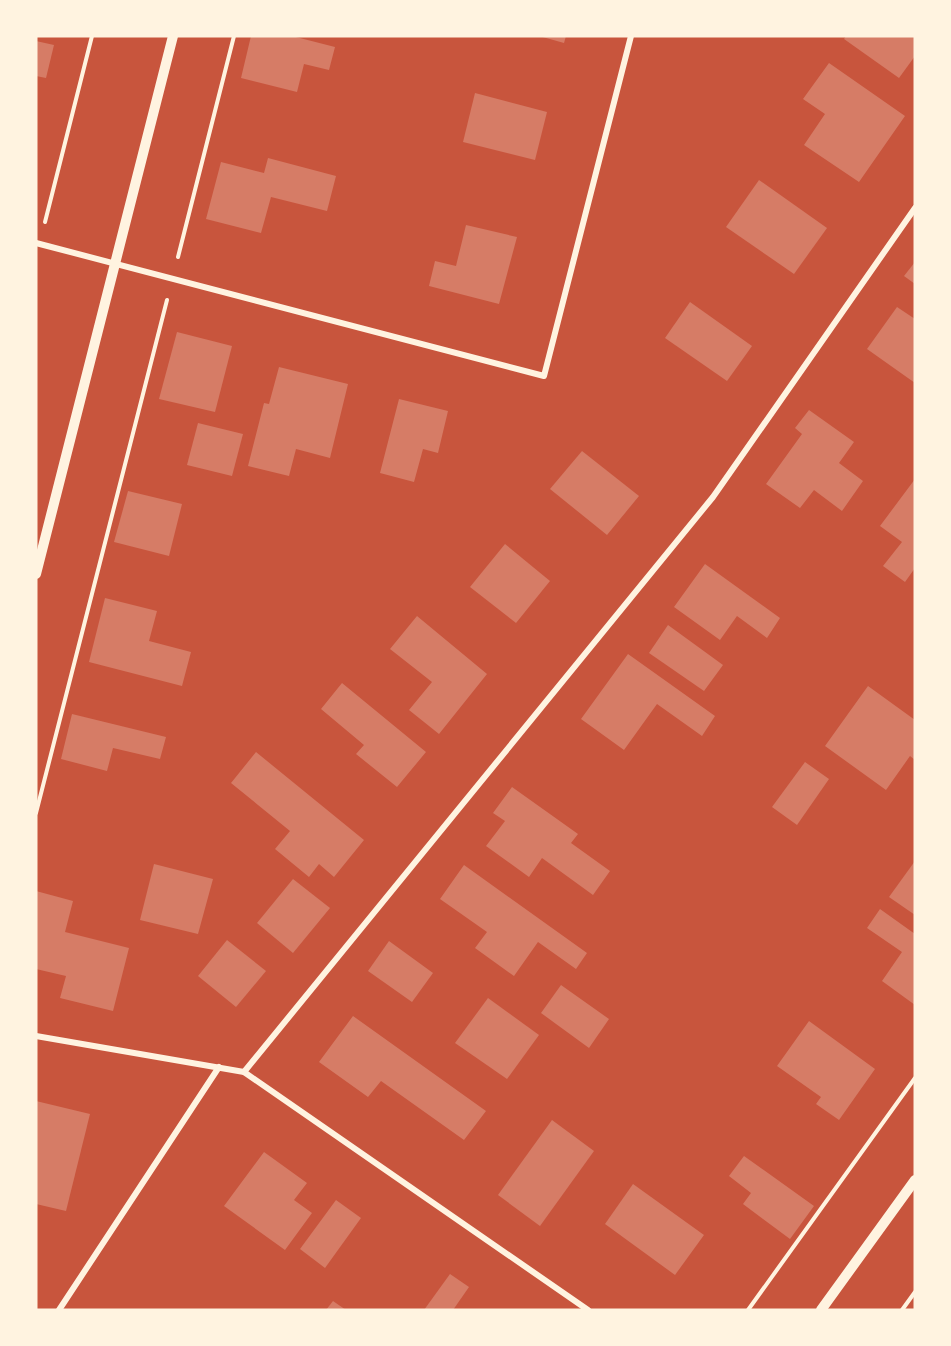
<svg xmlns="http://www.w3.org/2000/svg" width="951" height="1346" font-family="'Exo 2',sans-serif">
<rect width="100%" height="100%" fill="#c8553d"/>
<!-- building -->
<g fill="#d67c66">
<path d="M 251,36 L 292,36 L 335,47 L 329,70 L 304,64 L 297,92 L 241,78 Z"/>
<path d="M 539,36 L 566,36 L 564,43 Z"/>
<path d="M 846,36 L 915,36 L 915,56 L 899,78 L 844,39 Z"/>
<path d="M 36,41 L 54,45 L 46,78 L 36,76 Z"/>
<path d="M 829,63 L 905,116 L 859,182 L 804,145 L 825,114 L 803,99 Z"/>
<path d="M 475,93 L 547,112 L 535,160 L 463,142 Z"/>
<path d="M 268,158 L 336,176 L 327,211 L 271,197 L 261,233 L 206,219 L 221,162 L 264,173 Z"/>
<path d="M 759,180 L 827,228 L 794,274 L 726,227 Z"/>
<path d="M 466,225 L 517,237 L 499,304 L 429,286 L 435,261 L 456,266 Z"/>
<path d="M 915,262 L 915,284 L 904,276 Z"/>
<path d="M 690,302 L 752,346 L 727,381 L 665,338 Z"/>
<path d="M 897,307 L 915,319 L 915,383 L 867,349 Z"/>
<path d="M 177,332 L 232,346 L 215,412 L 159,399 Z"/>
<path d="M 279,367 L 348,384 L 330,458 L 296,449 L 289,476 L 248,466 L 264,403 L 269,404 Z"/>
<path d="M 399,399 L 448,411 L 438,453 L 423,449 L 414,482 L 380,473 Z"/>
<path d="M 809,410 L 854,442 L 839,463 L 863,481 L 842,511 L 814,490 L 800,508 L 766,484 L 802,434 L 795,428 Z"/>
<path d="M 198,423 L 243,434 L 232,476 L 187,465 Z"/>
<path d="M 582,451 L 639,496 L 607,535 L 550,489 Z"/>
<path d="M 915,479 L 915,568 L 905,582 L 883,566 L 902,542 L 880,526 Z"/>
<path d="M 128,491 L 182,504 L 169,556 L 114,542 Z"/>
<path d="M 505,544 L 550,581 L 516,623 L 470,587 Z"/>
<path d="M 705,564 L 780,618 L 767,638 L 737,616 L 720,640 L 674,607 Z"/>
<path d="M 105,598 L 157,611 L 149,641 L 191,652 L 182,686 L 89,662 Z"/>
<path d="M 417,616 L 487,674 L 439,734 L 409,710 L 432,682 L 390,649 Z"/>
<path d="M 668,625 L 723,665 L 704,691 L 649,653 Z"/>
<path d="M 628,654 L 715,716 L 702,736 L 657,704 L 624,750 L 581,719 Z"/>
<path d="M 342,683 L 426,752 L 397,787 L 356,754 L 364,745 L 321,709 Z"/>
<path d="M 868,686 L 915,720 L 915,760 L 910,756 L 886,790 L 825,746 Z"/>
<path d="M 72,714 L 166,737 L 160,759 L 113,748 L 107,771 L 61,759 Z"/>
<path d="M 256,752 L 364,840 L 334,877 L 319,864 L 309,877 L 275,849 L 290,831 L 231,783 Z"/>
<path d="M 805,762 L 829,779 L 797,825 L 772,807 Z"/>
<path d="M 512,787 L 578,834 L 571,843 L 610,871 L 593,895 L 542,858 L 529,877 L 486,846 L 505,821 L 493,813 Z"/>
<path d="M 915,861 L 915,915 L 889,897 Z"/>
<path d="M 154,864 L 213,879 L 198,934 L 140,920 Z"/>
<path d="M 464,865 L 587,953 L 576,969 L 538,942 L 514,976 L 475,948 L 487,932 L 440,899 Z"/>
<path d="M 293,879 L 330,908 L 293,953 L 257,923 Z"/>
<path d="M 36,891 L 73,901 L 65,932 L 129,948 L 113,1011 L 60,998 L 66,976 L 36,969 Z"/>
<path d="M 880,909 L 915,934 L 915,1005 L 882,981 L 902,952 L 867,928 Z"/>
<path d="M 227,940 L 266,971 L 236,1007 L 198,976 Z"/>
<path d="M 389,941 L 433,973 L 412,1002 L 368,971 Z"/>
<path d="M 561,985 L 609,1019 L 589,1048 L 541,1013 Z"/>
<path d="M 488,998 L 539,1035 L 507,1079 L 455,1043 Z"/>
<path d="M 353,1016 L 486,1111 L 464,1140 L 381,1081 L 368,1097 L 319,1062 Z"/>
<path d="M 809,1021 L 875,1069 L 839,1120 L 816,1104 L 821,1097 L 777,1066 Z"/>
<path d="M 36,1101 L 90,1114 L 66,1211 L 36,1204 Z"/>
<path d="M 552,1120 L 594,1151 L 540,1226 L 498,1195 Z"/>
<path d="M 264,1152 L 307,1183 L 294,1200 L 312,1213 L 285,1250 L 224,1206 Z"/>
<path d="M 744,1156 L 814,1206 L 790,1239 L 743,1204 L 751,1193 L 729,1176 Z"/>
<path d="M 633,1184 L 704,1235 L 675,1275 L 605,1224 Z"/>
<path d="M 336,1200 L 361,1218 L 325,1268 L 300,1249 Z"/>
<path d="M 450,1274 L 469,1287 L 453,1310 L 424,1310 Z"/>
<path d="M 333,1301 L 346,1310 L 326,1310 Z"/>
</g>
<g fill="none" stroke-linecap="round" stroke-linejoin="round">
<!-- path -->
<g stroke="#fff3e0" stroke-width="4">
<path d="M 45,222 L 92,36"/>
<path d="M 178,257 L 234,36"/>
<path d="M 36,813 L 167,300"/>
<path d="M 748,1310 L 915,1078"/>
<path d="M 902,1310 L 915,1292"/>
</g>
<!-- minor -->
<g stroke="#fff3e0" stroke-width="6">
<path d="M 36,243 L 544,376 L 631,36"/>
<path d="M 36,1036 L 244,1072 L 588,1310"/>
<path d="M 244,1072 L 713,497 L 915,208"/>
<path d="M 59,1310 L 219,1067"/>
</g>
<!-- tertiary -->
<g stroke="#fff3e0" stroke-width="10">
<path d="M 36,574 L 173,36"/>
<path d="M 821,1310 L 915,1180"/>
</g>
</g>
<!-- border -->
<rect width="951" height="1346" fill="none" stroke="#fff3e0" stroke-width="75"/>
</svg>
